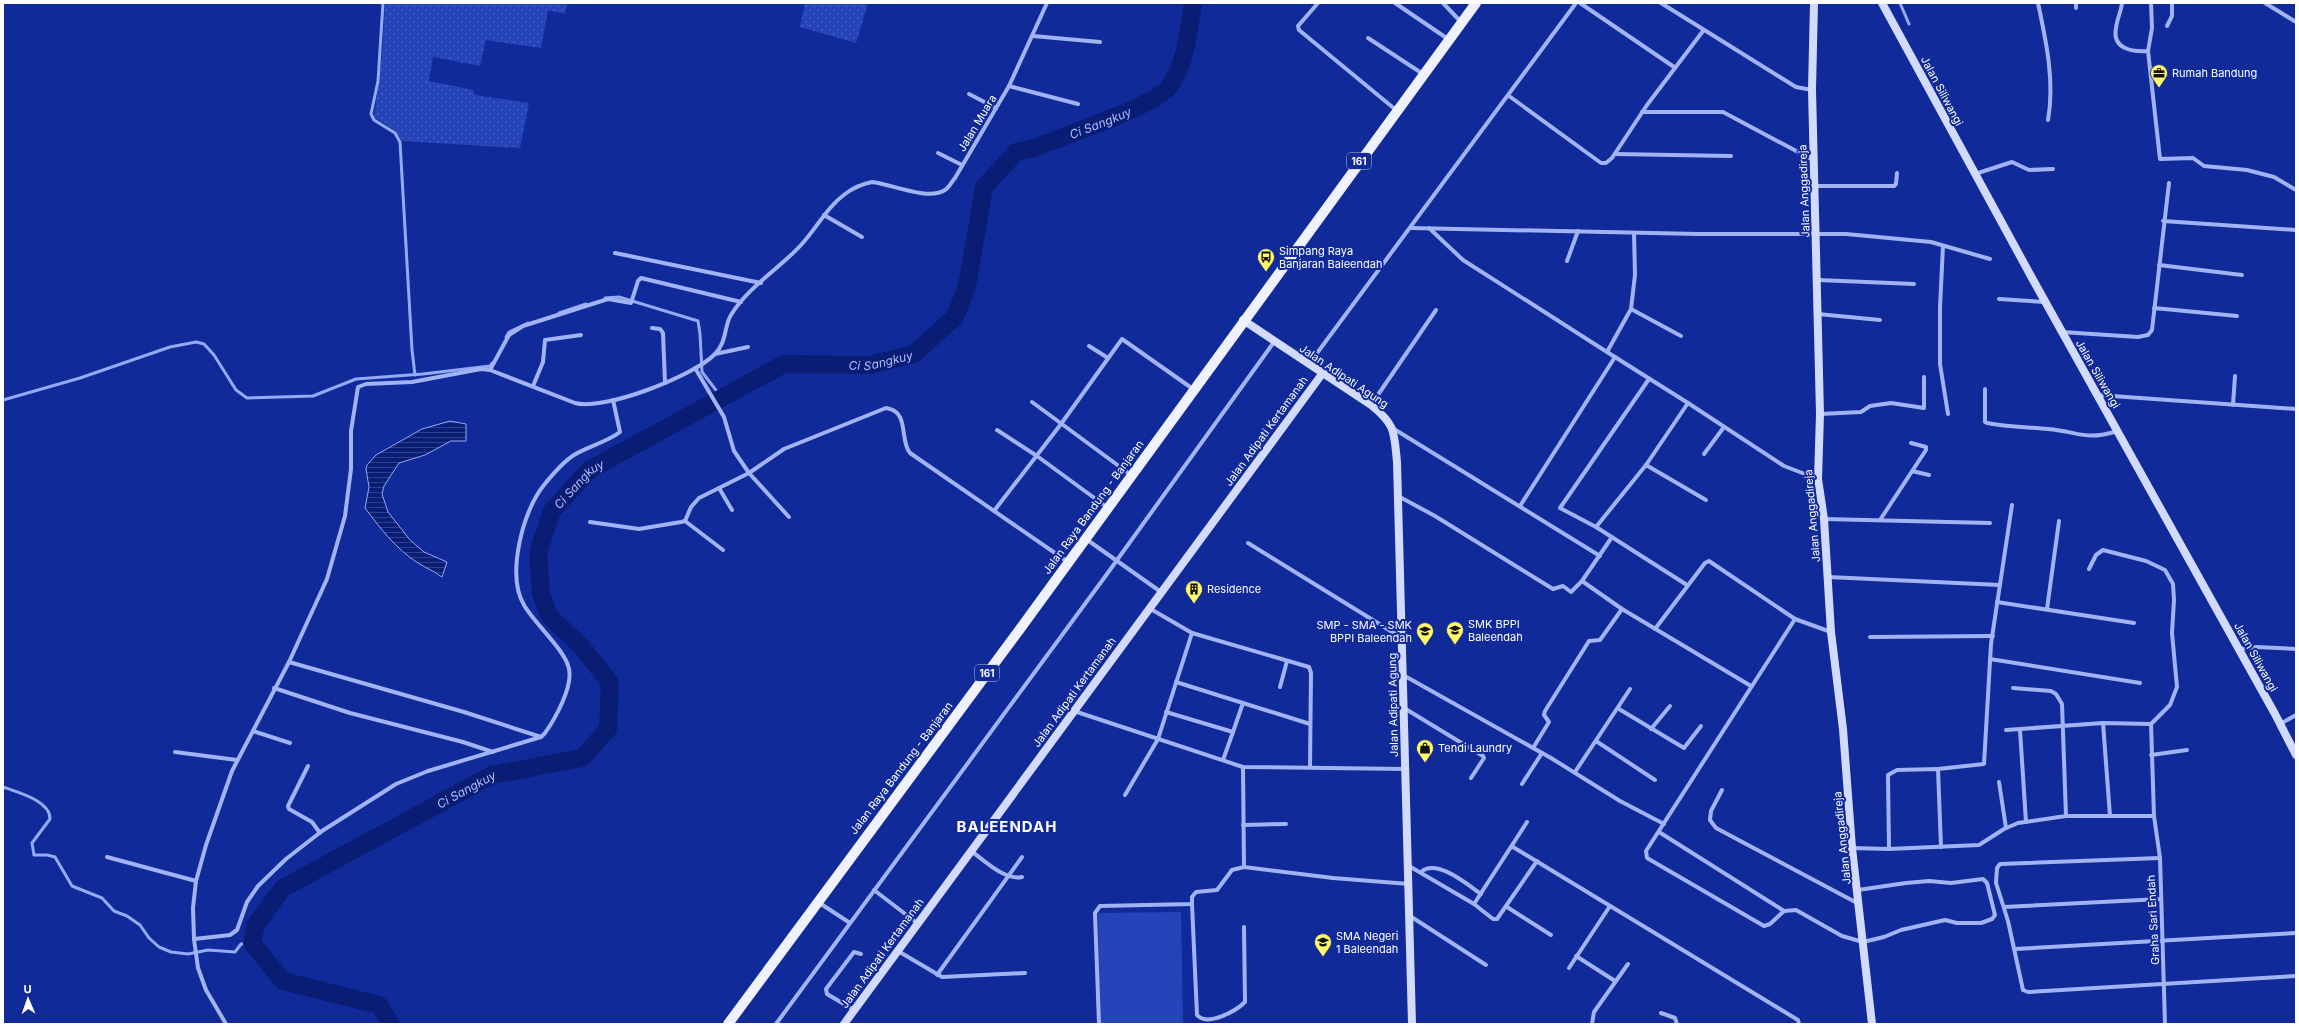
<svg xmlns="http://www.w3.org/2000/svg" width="2299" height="1027" font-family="Inter,sans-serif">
<defs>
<pattern id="grass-dots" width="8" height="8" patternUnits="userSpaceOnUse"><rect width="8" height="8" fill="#2644ba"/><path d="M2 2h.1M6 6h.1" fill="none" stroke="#4760c4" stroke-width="1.8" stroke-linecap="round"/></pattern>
<pattern id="water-rules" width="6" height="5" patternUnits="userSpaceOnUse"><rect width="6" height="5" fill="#0a1d75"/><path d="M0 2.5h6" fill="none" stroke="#2f3f8a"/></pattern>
</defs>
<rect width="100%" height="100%" fill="#102a99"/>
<!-- grass -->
<g fill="url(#grass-dots)">
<path d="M 385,3 L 567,3 L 565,14 L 548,10 L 541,48 L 486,40 L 480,66 L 433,57 L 429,81 L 473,90 L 475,95 L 529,103 L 520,148 L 402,141 L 396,131 L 374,117 L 382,57 Z"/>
<path d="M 805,3 L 868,3 L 856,43 L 800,27 Z"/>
</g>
<!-- pitch -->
<path fill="#2644ba" d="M 1181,912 L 1183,1024 L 1100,1024 L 1098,913 Z"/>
<!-- water -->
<path fill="url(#water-rules)" stroke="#94a9f8" d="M 450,421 L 466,424 L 466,441 L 451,441 L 425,455 L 399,463 L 384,486 L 382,494 L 388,512 L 410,540 L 424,552 L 447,562 L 442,577 C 434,571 426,568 418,563 C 396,549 380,528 365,508 L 369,487 L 366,469 L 367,465 L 376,455 L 422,429 Z"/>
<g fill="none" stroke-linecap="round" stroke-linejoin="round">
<!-- stream -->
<g stroke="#94a9f8" stroke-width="3">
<path d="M 383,3 L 378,81 L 371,114 L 374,120 L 395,133 L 400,142 L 412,350 L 415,375"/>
<path d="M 1900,3 L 1909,24"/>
<path d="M 605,298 L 619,297 L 698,321 L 700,334 L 702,372 L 722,398"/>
<path d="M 559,313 L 586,304"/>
<path d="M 506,337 L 509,332 L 528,323"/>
<path d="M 3,400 L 80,378 L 170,347 L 196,342 L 204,344 L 214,355 L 236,390 L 247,398 L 313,396 L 356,379 L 423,374 L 490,366 L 492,363"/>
<path d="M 3,787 C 17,792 51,801 50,819 L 32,843 L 34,855 L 47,855 L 55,857 L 72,886 L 102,898 L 114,911 L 127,916 L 140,925 L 149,938 L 159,947 L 171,952 L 188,954 L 208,950 L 235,952 L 241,944 L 252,943"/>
</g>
<!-- river -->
<path stroke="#0a1d75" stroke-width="18" id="s1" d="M 391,1024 L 379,1005 L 283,981 L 252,943 L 256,924 L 283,888 L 492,775 L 582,758 L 608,729 L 610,683 L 582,647 L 549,616 L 541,593 L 538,553 L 552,511 L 589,470 L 784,364 L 869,365 L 914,354 L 955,317 L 967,286 L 984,187 L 1016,152 L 1031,149 C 1058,138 1155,106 1169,87 C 1187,63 1188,31 1193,3"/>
<!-- street -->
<g stroke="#a2b3f4" stroke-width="4">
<path d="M 1318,3 L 1298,26 L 1299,30 L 1396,110"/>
<path d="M 1395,3 L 1448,39"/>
<path d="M 1443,3 L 1461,22"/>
<path d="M 1580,3 L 1674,67"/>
<path d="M 1661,3 L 1796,87 L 1812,90"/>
<path d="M 2038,3 C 2046,41 2055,81 2048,120"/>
<path d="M 2076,3 L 2076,8"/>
<path d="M 2122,3 C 2121,12 2117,19 2116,28 C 2112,49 2132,52 2148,51"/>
<path d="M 2151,3 L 2152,28 L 2148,51 L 2160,159 L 2193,158 L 2204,166 L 2247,170 L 2274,177 L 2296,190"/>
<path d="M 2265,3 L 2296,22"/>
<path d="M 2167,26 L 2172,16 L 2172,3"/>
<path d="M 1033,36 L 1100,42"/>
<path d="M 1368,38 L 1423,74"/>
<path d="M 1009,86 L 1078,104"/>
<path d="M 969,94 L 996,108"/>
<path d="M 1509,96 L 1601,163 L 1606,163 L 1612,158 L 1647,105 L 1703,31"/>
<path d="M 1642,112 L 1723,112 L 1813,160"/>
<path d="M 938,153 L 962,165"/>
<path d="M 1615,154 L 1731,156"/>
<path d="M 1975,174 L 2012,162 L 2029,170 L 2053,169"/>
<path d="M 1815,186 L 1894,186 L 1896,184 L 1897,173"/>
<path d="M 824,215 L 862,237"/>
<path d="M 2163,221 L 2296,230"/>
<path d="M 1411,228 L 1698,234 L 1846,234 L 1931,242 L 1990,259"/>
<path d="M 1429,228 L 1463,260 L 1607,352 L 1688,403 L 1784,466 L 1818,479"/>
<path d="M 1943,246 L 1940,307 L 1940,364 L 1948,414"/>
<path d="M 615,253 L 761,283"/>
<path d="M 1567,261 L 1578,231"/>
<path d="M 2159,265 L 2242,275"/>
<path d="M 1818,280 L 1914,284"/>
<path d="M 1999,299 L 2045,302"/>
<path d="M 2154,308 L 2237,316"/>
<path d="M 1631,309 L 1681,336"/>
<path d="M 1818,314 L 1880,320"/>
<path d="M 652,328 L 660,329 L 663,333 L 665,383"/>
<path d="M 2062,332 L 2138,337 L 2148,335 L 2152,330 L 2169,183"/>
<path d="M 1089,346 L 1108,358"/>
<path d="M 1607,352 L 1631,309 L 1635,275 L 1634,233"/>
<path d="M 715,354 L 748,347"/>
<path d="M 1309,364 L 1576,3"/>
<path d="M 695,368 L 724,417 L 734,451 L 749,473 L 789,517"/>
<path d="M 490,370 L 509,335 L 523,326 L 608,299 L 631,303 L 638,281 L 641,278 L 741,302"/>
<path d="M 1649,379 L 1560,508 L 1596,527 L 1687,585"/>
<path d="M 533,386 L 543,362 L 545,340 L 581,335"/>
<path d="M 1985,389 L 1985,422 L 1987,423 C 2007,427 2028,427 2048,429 C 2080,432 2084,441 2118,431"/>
<path d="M 2098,395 L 2296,409"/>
<path d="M 1032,402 L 1131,475"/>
<path d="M 1371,405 L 1436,310"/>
<path d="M 2233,405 L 2235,376"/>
<path d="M 1820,414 L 1861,412 L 1870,406 L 1891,403 L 1924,408 L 1924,377"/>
<path d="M 1394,429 L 1600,556"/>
<path d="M 997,430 L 1037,456 L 1108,508"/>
<path d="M 1704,454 L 1724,427"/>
<path d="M 1646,465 L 1706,500"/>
<path d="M 1912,471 L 1929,475"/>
<path d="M 719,488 L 732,510"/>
<path d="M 1398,496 L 1435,516 L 1553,589 L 1563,586 L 1571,592 L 1582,581"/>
<path d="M 1520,506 L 1615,357"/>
<path d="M 994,511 L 1061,424 L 1122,339 L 1193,389"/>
<path d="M 1824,519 L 1990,523"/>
<path d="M 1880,520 L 1926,450 L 1926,447 L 1911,443"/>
<path d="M 685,521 L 723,550"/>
<path d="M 590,522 L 639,529 L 681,522 L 685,521 L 691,507 L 699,498 L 749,473 L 784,449 L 886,408 C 910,411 899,440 910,453 L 1068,562"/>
<path d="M 1596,527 L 1646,465 L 1688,403"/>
<path d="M 1612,537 L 1582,581 L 1622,609 L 1751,686"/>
<path d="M 1086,539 L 1161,592"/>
<path d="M 1248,543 L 1402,638"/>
<path d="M 2089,569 L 2096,555 L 2103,550 L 2146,561 L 2165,570 L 2173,584 L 2174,600 L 2172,633 L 2177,687 L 2170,705 L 2151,724 L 2154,816 L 2160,858 L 2165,1024"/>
<path d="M 1828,577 L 2000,585"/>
<path d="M 1997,602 L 2134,623"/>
<path d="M 1149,608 L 1192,633 L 1309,667 L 1311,673 L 1310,767"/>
<path d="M 2047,609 L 2059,521"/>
<path d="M 1795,619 L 1646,851 L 1647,858 L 1764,926 L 1770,924 L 1784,911 L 1796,910 L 1842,936 L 1863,942 L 1884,937 L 1901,930 L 1945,920 L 1957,923 L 1981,923 L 1992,919 L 1995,915 L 1987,883 L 1983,879 L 1951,883 L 1929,881 L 1906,883 L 1858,890"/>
<path d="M 1655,629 L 1705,563 L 1709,561 L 1795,619 L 1831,632"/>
<path d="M 1870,637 L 1993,636"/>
<path d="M 2238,649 L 2257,647 L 2296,649"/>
<path d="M 1990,659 L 2140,683"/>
<path d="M 289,662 L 464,712 L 541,737"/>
<path d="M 1403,675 L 1551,758 L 1620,801 L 1664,824"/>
<path d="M 1176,682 L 1310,724"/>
<path d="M 1280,687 L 1287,661"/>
<path d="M 274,688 L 350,713 L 463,742 L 493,752"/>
<path d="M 1404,708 L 1483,756 L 1484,758 L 1471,778"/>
<path d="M 1619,709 L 1684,748 L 1701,726"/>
<path d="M 1074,711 L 1243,767 L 1405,769"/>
<path d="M 1166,712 L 1233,732 L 1223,760"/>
<path d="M 2103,723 L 2110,816"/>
<path d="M 2280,724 L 2296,715"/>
<path d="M 1651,729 L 1670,706"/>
<path d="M 2006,730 L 2103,723 L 2151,724"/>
<path d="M 2020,730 L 2026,822"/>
<path d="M 253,731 L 290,743"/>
<path d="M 1233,732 L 1243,703"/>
<path d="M 1596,741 L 1655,780"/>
<path d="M 1533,748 L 1549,722 L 1544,715 L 1545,711 L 1589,641 L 1600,640 L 1622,609"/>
<path d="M 175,752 L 237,760"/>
<path d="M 2151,755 L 2187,750"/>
<path d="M 308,766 L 288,806 L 289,809 L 312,822 L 320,833"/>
<path d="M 1243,767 L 1244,867"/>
<path d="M 1938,769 L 1984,764 L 1991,644 L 2012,505"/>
<path d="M 1575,772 L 1630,689"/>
<path d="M 1999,782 L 2006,828"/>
<path d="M 1522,784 L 1542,753"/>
<path d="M 1722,790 L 1711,811 L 1710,820 L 1716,828 L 1859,904"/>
<path d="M 1125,795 L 1158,739 L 1192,633"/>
<path d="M 2066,816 L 2154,816"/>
<path d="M 1243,825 L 1286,824"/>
<path d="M 1659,832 L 1784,911"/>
<path d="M 1513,847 L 1798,1020 L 1799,1024"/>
<path d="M 1852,848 L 1889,849 L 1979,845 L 2004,829 L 2018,823 L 2066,816 L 2062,704 L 2056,694 L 2051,691 L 2013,688"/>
<path d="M 1889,849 L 1888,775 L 1897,770 L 1938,769 L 1941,847"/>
<path d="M 971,851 C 984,860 1005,881 1022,877"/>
<path d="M 107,857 L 196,881"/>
<path d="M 2160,858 L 2000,864 L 1997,868 L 1996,883 L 2008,921 L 2023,990 L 2028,992 L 2296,976"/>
<path d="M 1409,866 L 1474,904 L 1527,822"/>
<path d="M 1421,872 C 1436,858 1467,884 1481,894"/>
<path d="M 874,890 L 917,923"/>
<path d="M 818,902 L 850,923"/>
<path d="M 1192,904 L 1197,1015 C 1207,1027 1236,1011 1245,1002 L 1244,927"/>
<path d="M 1474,904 L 1493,919 L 1497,919 L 1537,861"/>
<path d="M 1507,907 L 1551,935"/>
<path d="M 2004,907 L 2161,899"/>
<path d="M 1410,916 L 1486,965"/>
<path d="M 194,939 L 230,935 L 237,930 L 247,902 L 258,886 L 286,859 L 322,831 L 396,784 L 428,771 L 541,737 L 545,733 C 555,719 573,687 569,669 C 566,651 534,623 524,605 C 506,575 523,510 544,485 C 552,475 563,462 574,455 C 589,446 607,442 620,432 L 613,400"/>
<path d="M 2015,949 L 2296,933"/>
<path d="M 898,951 L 942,977 L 1025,973"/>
<path d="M 1576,956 L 1615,981"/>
<path d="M 1569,968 L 1610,906"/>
<path d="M 937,975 L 1022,857"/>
<path d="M 854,1010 L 827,994 L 826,989 L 854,952 L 861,954"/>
<path d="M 1661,1013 L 1675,1018 L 1677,1024"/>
<path d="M 226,1024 L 206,990 L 198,968 L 194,939 L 193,908 L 196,881 L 206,845 L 232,771 L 289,662 L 327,579 L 345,516 L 351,469 L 351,431 L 358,387 L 366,384 L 412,382 L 481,369 L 490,370 L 575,403 C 604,411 694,376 715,354 C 727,342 724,326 731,315 C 748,287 780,268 801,245 C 816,229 827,207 845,194 C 853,188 862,184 872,182 C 891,184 928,201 945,190 C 949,188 952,181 955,178 L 1009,86 L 1047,3"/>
<path d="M 776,1024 L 1107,574 L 1274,342"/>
<path d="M 1099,1024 L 1095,913 L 1100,906 L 1192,904 L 1192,897 L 1196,892 L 1217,890 L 1232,870 L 1244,867 L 1333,878 L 1409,884"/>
<path d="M 1592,1024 L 1594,1012 L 1628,964"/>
</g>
<!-- secondary -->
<g stroke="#d2dafd" stroke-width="8">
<path d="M 1814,3 L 1812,90 L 1820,414 L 1818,479 L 1824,519 L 1831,632 L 1843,729 L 1852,848 L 1872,1024"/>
<path d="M 1882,3 L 2032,278 L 2275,714 L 2296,755"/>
<path d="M 1243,320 L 1371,405 C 1396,425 1394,432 1397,462 L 1412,1024"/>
<path d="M 844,1024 L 1322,374"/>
</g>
<!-- primary -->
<path stroke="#eff1ff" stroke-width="10" d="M 728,1024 L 1020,629 L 1476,3"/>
</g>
<!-- icons -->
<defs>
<g id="office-pin" transform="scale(0.9)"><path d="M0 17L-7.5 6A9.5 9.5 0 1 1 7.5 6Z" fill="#fff965" stroke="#102a99"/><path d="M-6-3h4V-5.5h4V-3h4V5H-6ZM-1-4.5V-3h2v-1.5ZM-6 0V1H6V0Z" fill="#111"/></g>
<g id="bus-pin" transform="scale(0.9)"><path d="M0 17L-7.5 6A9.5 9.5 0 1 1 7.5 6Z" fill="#fff965" stroke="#102a99"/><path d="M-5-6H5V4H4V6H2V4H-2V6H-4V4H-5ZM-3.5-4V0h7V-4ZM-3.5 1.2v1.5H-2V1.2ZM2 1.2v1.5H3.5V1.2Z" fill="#111"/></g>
<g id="building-pin" transform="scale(0.9)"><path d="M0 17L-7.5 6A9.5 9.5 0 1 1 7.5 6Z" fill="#fff965" stroke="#102a99"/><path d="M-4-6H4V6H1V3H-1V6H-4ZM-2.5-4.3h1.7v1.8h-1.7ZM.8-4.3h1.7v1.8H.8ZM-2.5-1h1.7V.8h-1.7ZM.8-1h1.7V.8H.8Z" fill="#111"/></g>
<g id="school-pin" transform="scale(0.9)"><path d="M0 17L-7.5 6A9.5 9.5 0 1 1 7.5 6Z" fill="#fff965" stroke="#102a99"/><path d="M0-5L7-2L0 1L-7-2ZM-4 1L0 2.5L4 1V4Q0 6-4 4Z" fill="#111"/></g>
<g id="shop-pin" transform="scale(0.9)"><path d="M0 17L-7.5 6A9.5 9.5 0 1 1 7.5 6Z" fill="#fff965" stroke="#102a99"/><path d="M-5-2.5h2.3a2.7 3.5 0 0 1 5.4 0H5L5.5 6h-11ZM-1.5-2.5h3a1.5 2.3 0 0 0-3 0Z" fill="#111"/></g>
</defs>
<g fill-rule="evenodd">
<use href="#office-pin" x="2159" y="73"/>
<use href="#bus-pin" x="1266" y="257"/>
<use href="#building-pin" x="1194" y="589"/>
<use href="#school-pin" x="1455" y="630"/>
<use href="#school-pin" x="1425" y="631"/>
<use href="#shop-pin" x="1425" y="748"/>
<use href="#school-pin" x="1323" y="942"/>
</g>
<g text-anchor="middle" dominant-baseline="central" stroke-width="4" stroke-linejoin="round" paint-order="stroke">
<!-- shield labels -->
<g fill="#102a99" stroke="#b7bfe0" stroke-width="1">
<rect x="1347" y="153" width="24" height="16" rx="3"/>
<rect x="975" y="665" width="24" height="16" rx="3"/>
</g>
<g font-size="10" font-weight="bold" fill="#fff">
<text x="1359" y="161">161</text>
<text x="987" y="673">161</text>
</g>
<!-- poi labels -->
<g font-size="11" fill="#fff" stroke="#102a99" text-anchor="start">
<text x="2172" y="73">Rumah Bandung</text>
<text x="1279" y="251">Simpang Raya<tspan x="1279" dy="13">Banjaran Baleendah</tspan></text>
<text x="1207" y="589">Residence</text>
<text x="1468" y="624">SMK BPPI<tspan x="1468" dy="13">Baleendah</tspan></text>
<text x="1412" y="625" text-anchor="end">SMP - SMA - SMK<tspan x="1412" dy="13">BPPI Baleendah</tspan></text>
<text x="1438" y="748">Tendi Laundry</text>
<text x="1336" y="936">SMA Negeri<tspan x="1336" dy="13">1 Baleendah</tspan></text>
</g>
<!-- street labels -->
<g font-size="11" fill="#fff" stroke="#102a99">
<text transform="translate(1942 91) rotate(62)">Jalan Siliwangi</text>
<text transform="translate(977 123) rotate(-59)">Jalan Muara</text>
<text transform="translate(1804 191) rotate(-92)">Jalan Anggadireja</text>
<text transform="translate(2098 374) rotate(60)">Jalan Siliwangi</text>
<text transform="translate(1344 376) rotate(34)">Jalan Adipati Agung</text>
<text transform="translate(1266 431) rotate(-54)">Jalan Adipati Kertamanah</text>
<text transform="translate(1093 507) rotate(-54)">Jalan Raya Bandung - Banjaran</text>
<text transform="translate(1812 516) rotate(-95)">Jalan Anggadireja</text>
<text transform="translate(2256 657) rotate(61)">Jalan Siliwangi</text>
<text transform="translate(1074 692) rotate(-54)">Jalan Adipati Kertamanah</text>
<text transform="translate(1393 705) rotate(-91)">Jalan Adipati Agung</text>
<text transform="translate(901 768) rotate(-53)">Jalan Raya Bandung - Banjaran</text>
<text transform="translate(1842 838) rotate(-96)">Jalan Anggadireja</text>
<text transform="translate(2153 920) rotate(-93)">Graha Sari Endah</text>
<text transform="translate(882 953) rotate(-54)">Jalan Adipati Kertamanah</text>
</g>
<!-- water labels -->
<g font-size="12" font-style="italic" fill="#aebefb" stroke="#102a99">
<text stroke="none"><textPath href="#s1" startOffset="1583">Ci Sangkuy</textPath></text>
<text stroke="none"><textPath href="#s1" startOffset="1223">Ci Sangkuy</textPath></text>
<text stroke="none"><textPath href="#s1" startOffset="887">Ci Sangkuy</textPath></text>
<text stroke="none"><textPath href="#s1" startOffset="443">Ci Sangkuy</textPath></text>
</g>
<!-- district labels -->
<g font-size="15" font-weight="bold" letter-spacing="1" fill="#fff" stroke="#102a99">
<text x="1007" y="826">BALEENDAH</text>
</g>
</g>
<!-- border -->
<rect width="2299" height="1027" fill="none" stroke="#ffffff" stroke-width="8"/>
<!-- north arrow -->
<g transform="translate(28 999) rotate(358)" stroke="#102a99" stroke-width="3" paint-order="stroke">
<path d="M0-3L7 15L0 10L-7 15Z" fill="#ffffff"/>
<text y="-6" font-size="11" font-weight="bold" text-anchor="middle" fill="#ffffff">U</text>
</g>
</svg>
